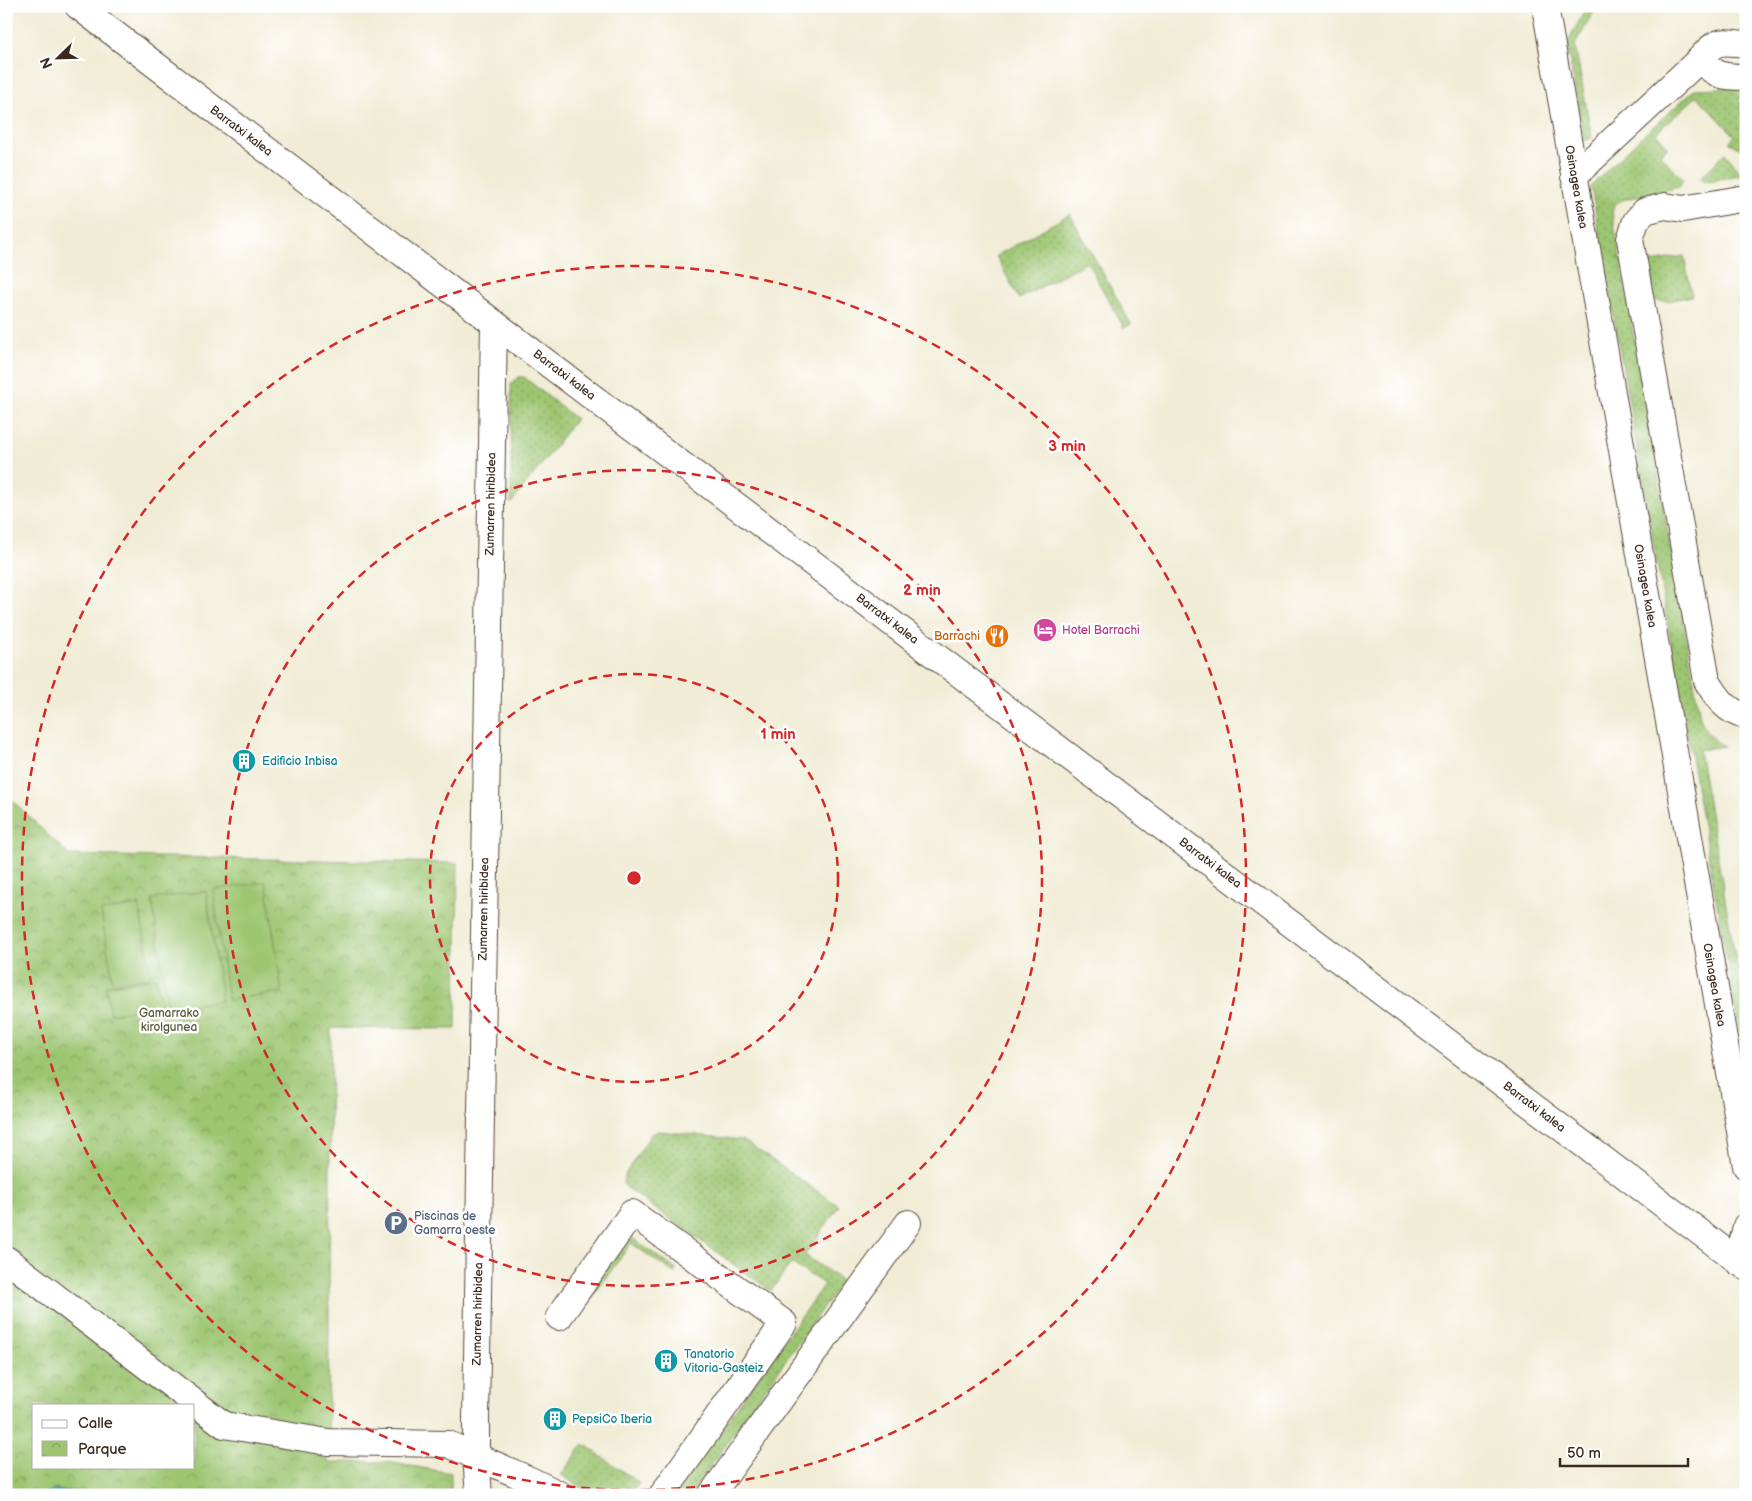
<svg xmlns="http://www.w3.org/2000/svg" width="1752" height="1501" font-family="'Balsamiq Sans',sans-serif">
<defs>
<pattern id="grass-dots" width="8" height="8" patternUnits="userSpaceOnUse" patternTransform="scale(1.25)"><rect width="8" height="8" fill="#9dc672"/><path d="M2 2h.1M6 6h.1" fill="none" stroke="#81a15d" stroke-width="1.8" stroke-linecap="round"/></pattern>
<pattern id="park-crowns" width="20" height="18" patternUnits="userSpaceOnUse" patternTransform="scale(1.25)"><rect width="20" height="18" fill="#9dc672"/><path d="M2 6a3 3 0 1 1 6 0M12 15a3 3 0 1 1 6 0" fill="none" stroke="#81a15d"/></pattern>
<pattern id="water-waves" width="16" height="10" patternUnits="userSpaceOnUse" patternTransform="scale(1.25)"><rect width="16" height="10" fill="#5dbcdc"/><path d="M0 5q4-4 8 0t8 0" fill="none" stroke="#4e99b2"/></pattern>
</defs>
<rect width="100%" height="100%" fill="#fff"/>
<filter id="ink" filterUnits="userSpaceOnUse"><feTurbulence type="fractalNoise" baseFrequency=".02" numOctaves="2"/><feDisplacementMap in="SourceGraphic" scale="10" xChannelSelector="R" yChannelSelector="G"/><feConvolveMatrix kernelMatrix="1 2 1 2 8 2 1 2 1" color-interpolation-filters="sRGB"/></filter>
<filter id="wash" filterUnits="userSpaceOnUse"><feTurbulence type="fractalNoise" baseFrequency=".0096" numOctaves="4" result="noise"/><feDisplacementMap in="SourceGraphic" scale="20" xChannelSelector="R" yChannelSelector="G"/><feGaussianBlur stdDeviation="1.12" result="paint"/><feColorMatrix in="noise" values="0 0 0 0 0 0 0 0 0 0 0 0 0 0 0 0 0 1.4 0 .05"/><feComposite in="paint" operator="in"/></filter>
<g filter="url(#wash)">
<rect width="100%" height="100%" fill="#f1ecd5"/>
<!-- grass -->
<g fill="url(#grass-dots)" stroke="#6c7848">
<path d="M 1587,6 L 1594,6 L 1595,10 L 1575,45 L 1592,138 L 1584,141 L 1567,44 Z"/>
<path d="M 1746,87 L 1746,97 L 1739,98 L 1746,133 L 1746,152 L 1729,142 L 1735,136 L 1697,96 L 1656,133 L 1668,147 L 1660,155 L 1683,179 L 1679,187 L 1622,200 L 1615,204 L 1612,212 L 1700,717 C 1706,732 1709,738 1724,746 L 1699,750 L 1746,1019 L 1746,1070 L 1591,186 L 1637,141 L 1695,89 Z"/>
<path d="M 1725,153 L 1742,174 L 1741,175 L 1703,182 L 1701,177 Z"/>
<path d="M 1070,214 L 1131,324 L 1124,328 L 1087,262 L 1019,299 L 996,256 Z"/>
<path d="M 1684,256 L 1692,296 L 1668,301 L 1656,301 L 1652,298 L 1647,263 Z"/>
<path d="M 1746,299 L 1746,345 L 1738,300 Z"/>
<path d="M 519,377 L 524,377 L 576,419 L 511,504 L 511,384 Z"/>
<path d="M 659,1131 L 743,1140 L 839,1206 L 805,1255 L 842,1281 L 690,1495 L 675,1495 L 824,1284 L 791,1263 L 771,1291 L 625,1187 L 623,1181 L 626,1173 L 651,1134 Z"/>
<path d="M 628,1235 L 677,1270 L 674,1273 L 631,1243 L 586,1306 L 582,1302 Z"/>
<path d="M 584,1444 L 639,1483 L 630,1495 L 593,1495 L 561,1475 Z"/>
</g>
<!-- park -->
<path fill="url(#park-crowns)" stroke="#6c7848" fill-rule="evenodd" d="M 6,793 L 17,805 L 69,855 L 458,863 L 456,1029 L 331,1028 L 328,1462 L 388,1462 L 451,1473 L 451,1495 L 114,1495 L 53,1490 L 44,1495 L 6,1495 ZM 34,1405 L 194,1405 L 194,1467 L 34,1467 Z"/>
<!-- pitch -->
<g fill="#9dc672" stroke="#6c7848">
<path d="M 266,882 L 282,992 L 228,1000 L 213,890 Z"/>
<path d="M 206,891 L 222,1001 L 168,1008 L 152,899 Z"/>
<path d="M 139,905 L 151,977 L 113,983 L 101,911 Z"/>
<path d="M 156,978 L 161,1006 L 110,1014 L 106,986 Z"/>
</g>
<!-- water -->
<path fill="url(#water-waves)" stroke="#4c737d" d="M 53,1490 L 114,1495 L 44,1495 Z"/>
</g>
<g filter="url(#ink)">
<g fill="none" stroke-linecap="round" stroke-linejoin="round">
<!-- minor casing -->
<g stroke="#564739" stroke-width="28">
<g id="minor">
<path d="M 78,6 L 494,323 L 1746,1267"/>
<path d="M 1545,6 L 1746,1166"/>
<path d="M 1699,60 C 1718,76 1721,77 1746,77"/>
<path d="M 1574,176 L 1699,60 C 1717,38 1720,42 1746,44"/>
<path d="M 1746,198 L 1683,209 L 1665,206 L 1645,211 L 1636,221 L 1630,239 L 1707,681 C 1717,697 1726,712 1746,716"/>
<path d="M 6,1259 L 224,1425 L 328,1442 L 448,1444 L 530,1480 L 561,1495"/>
<path d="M 1738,1262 L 1746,1226"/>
<path d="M 559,1317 L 632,1213 L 784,1323 L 662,1495"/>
<path d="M 479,1495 L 476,1457 L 476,1419 L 494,323"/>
<path d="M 711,1495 L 908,1223"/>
</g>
</g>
<!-- minor -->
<use href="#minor" stroke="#fff" stroke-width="26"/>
</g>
</g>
<!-- distance rings -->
<g fill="none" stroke="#d62828" stroke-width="2.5" stroke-dasharray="9 6">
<circle cx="634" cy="878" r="204"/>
<circle cx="634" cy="878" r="408"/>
<circle cx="634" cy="878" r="612"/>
</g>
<!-- icons -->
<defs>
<g id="hotel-disc" transform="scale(1.25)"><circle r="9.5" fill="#d1479c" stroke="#fff"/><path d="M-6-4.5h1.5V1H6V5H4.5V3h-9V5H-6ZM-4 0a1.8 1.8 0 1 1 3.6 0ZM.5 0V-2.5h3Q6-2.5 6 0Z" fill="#fff"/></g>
<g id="restaurant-disc" transform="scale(1.25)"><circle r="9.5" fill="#e8710a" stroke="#fff"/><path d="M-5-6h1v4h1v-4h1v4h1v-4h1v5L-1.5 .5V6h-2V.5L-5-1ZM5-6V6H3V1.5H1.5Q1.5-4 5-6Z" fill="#fff"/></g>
<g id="building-disc" transform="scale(1.25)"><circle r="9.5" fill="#0f9aa8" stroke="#fff"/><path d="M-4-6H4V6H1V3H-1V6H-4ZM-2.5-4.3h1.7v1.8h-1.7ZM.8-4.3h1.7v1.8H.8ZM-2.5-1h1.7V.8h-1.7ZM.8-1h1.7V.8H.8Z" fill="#fff"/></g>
<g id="parking-disc" transform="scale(1.25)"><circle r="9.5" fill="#5c6f8a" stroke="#fff"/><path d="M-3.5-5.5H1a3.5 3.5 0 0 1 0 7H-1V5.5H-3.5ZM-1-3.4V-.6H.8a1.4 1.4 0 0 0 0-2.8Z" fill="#fff"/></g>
</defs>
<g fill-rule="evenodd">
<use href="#hotel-disc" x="1045" y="630"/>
<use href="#restaurant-disc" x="997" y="636"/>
<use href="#building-disc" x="244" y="761"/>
<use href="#parking-disc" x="396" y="1223"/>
<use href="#building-disc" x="666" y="1361"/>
<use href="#building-disc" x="555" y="1419"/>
</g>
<g text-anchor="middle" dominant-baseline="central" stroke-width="5" stroke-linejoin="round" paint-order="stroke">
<!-- street labels -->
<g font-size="12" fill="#3b2a1e" stroke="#fff">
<text transform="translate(241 131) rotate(37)">Barratxi kalea</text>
<text transform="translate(1576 187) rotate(80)">Osinagea kalea</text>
<text transform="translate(564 375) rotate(37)">Barratxi kalea</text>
<text transform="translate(491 504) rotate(-89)">Zumarren hiribidea</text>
<text transform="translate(1645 586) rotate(80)">Osinagea kalea</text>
<text transform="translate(887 619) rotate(37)">Barratxi kalea</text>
<text transform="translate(1210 863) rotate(37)">Barratxi kalea</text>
<text transform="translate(484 909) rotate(-89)">Zumarren hiribidea</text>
<text transform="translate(1714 985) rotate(80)">Osinagea kalea</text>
<text transform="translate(1534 1107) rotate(37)">Barratxi kalea</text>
<text transform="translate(478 1314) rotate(-89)">Zumarren hiribidea</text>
</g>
<!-- hotel labels -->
<g font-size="12" fill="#b23c85" stroke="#fff" text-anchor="start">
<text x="1062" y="630">Hotel Barrachi</text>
</g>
<!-- food labels -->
<g font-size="12" fill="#c56008" stroke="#fff" text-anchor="end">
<text x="980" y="636">Barrachi</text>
</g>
<!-- culture labels -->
<g font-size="12" fill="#0d838f" stroke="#fff" text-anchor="start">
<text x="262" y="761">Edificio Inbisa</text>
<text x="684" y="1354">Tanatorio<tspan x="684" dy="14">Vitoria-Gasteiz</tspan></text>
<text x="572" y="1419">PepsiCo Iberia</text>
</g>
<!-- park labels -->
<g font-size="12" fill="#585937" stroke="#fff">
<text x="169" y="1013">Gamarrako<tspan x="169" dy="14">kirolgunea</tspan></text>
</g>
<!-- service labels -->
<g font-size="12" fill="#4e5e75" stroke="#fff" text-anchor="start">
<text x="414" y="1216">Piscinas de<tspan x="414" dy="14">Gamarra oeste</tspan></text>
</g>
</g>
<circle cx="634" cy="878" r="8" fill="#d62828" stroke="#fff" stroke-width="2.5"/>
<g font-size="15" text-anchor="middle" font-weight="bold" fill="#d62828" stroke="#fff" stroke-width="5" stroke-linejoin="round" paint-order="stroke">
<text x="1067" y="451">3 min</text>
<text x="922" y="595">2 min</text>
<text x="778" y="739">1 min</text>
</g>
<!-- margin -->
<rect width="1752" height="1501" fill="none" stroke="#fff" stroke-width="25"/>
<!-- legend -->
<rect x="32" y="1404" width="162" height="65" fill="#ffffff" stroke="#b1aaa5"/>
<rect x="42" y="1420" width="25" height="8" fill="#ffffff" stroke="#b1aaa5"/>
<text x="78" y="1428" font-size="15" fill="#3b2a1e">Calle</text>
<rect x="42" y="1441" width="25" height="15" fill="url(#park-crowns)" stroke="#b1aaa5"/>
<text x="78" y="1454" font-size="15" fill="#3b2a1e">Parque</text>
<!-- north arrow -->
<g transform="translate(58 58) rotate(247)" stroke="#ffffff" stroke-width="4" paint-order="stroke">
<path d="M0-4L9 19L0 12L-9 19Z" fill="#3b2a1e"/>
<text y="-8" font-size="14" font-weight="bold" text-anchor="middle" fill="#3b2a1e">N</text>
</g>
<!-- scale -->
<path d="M1560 1458v8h128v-8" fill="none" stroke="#3b2a1e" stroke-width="2.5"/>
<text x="1567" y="1458" font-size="15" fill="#3b2a1e" stroke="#ffffff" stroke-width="4" paint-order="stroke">50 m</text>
</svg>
